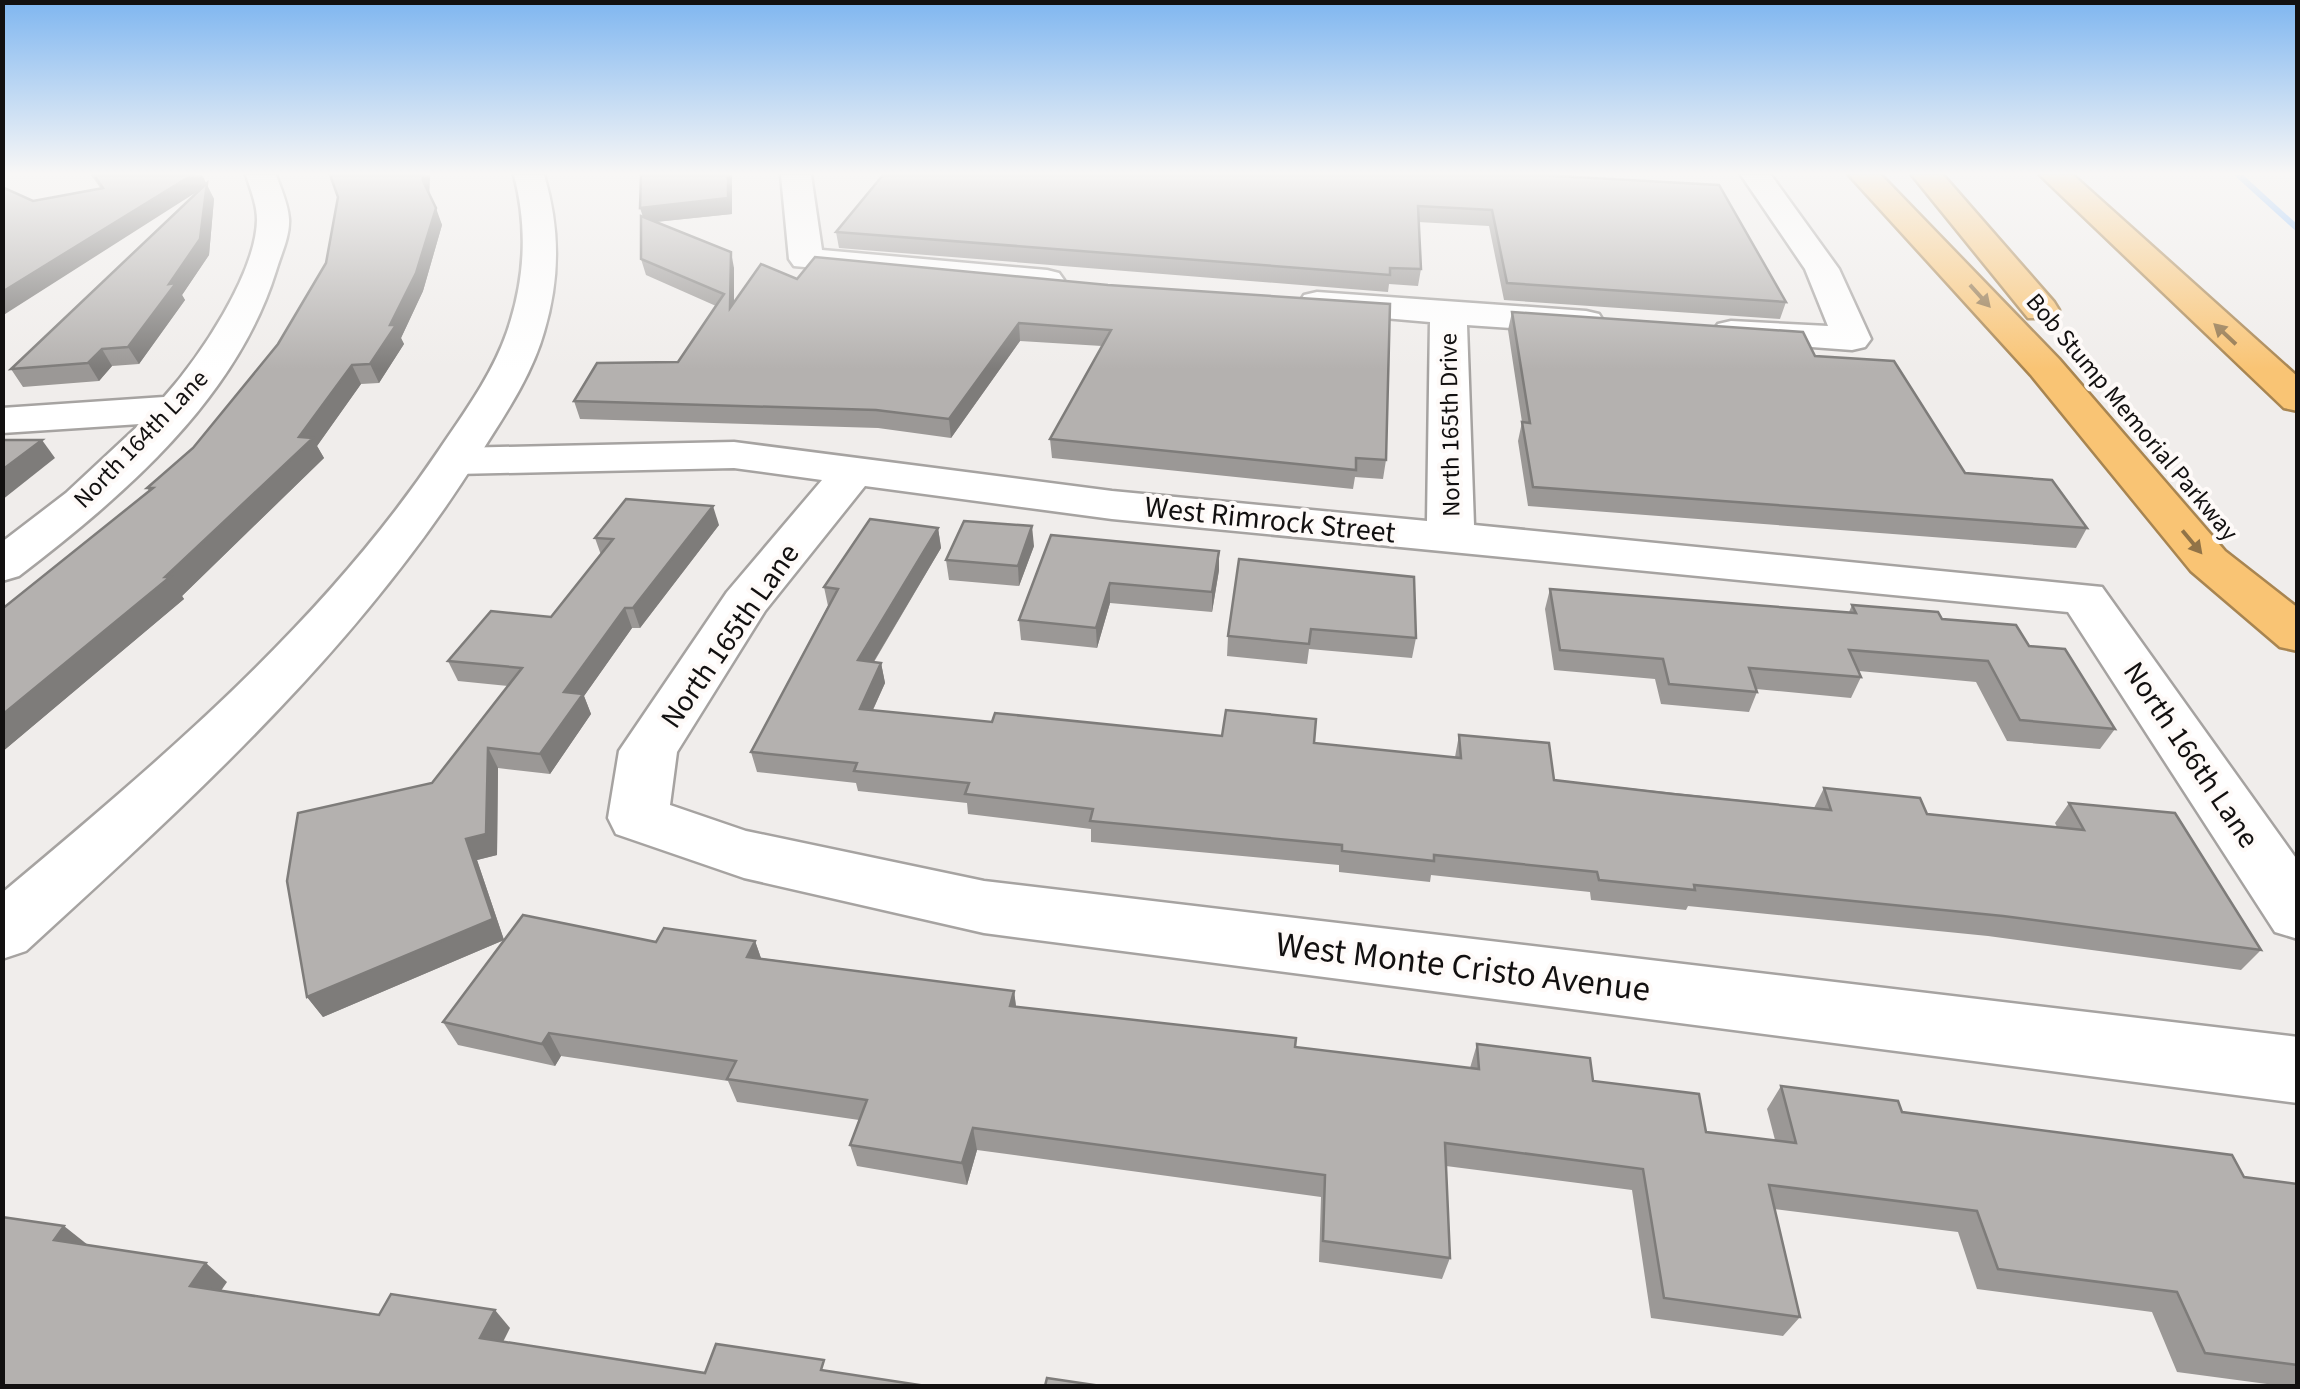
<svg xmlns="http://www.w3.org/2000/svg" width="2300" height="1389" font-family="'Source Sans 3',sans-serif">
<rect width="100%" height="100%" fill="#f0edeb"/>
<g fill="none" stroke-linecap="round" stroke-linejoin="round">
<!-- stream -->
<path fill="#83bafc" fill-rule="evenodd" d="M 2234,175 L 2243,175 L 2298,225 L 2298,233 Z"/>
<!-- minor casing -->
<g stroke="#a6a3a1" stroke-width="5">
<g id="minor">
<path d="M 246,175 L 276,175 C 281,189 288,204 289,219 C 290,236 281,254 276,271 C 236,400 123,496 19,576 L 2,581 L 2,542 L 66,493 L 140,424 L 2,433 L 2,408 L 164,397 C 199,358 256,274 257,220 C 257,205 251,190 246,175 Z"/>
<path d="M 781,175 L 811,175 L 822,250 L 1047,270 L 1059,273 L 1064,280 L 1059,287 L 1047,290 L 794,266 L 789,259 Z"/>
<path d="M 1741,175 L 1771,175 L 1839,269 L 1871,339 L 1865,347 L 1852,350 L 1718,340 L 1712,332 L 1718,324 L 1731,321 L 1828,326 L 1805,269 Z"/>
<path d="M 1317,292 L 1586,311 L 1599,314 L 1604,322 L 1599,330 L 1586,333 L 1467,325 L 1474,525 L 2102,587 L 2298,861 L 2298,939 L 2275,932 L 2068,612 L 1112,519 L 865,486 L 765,611 L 677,752 L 670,805 L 746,831 L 984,881 L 2298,1037 L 2298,1103 L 984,933 L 744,878 L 616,834 L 608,818 L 619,751 L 727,592 L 822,480 L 734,468 L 456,474 L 441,470 L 434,461 L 441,452 L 456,448 L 734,442 L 1112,491 L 1427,521 L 1430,322 L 1304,311 L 1299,303 L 1304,295 Z"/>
</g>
</g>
<!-- secondary casing -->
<g stroke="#a6a3a1" stroke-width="5">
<path id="secondary" d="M 514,175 L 544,175 C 560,228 560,279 544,332 C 531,378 502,419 477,459 C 358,649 190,801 26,951 L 2,959 L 2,893 C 161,760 323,623 439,450 C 464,413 492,375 507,332 C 525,280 528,228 514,175 Z"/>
</g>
<!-- motorway casing -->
<g stroke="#a88551" stroke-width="5">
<g id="motorway">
<path d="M 1849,175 L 1881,175 L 2059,359 L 2225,551 L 2298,608 L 2298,651 L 2280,647 L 2191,571 L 2031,375 Z"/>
<path d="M 1912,175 L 1943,175 L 2054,302 L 2059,310 L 2054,318 L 2028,318 Z"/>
<path d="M 2040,175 L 2073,175 L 2298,377 L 2298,411 L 2284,408 Z"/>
</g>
</g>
<!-- minor -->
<use href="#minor" fill="#fff" fill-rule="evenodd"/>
<!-- secondary -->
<use href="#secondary" fill="#fff" fill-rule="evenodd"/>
<!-- motorway -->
<use href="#motorway" fill="#f9c474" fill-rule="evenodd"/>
</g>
<!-- wall -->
<g fill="#9b9896">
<path d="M 91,175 L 202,175 L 214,199 L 209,255 L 182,295 L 185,300 L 139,364 L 112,366 L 99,381 L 23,387 L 11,369 L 200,190 L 101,189 Z"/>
<path d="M 430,175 L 429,194 L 442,225 L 423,291 L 401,338 L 404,344 L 379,383 L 361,384 L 317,446 L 324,458 L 182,596 L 184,599 L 2,752 L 2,609 L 149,491 L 147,488 L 193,448 L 278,344 L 326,263 L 338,197 Z"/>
<path d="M 641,175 L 732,175 L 732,214 L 656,222 L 734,268 L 734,302 L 797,279 L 1108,285 L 1386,460 L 1383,479 L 1355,477 L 1353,489 L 1052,458 L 1050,439 L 1102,346 L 1020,341 L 951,438 L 878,428 L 580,419 L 574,401 L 678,362 L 716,306 L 646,275 L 641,259 L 643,217 Z"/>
<path d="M 1539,175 L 1786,302 L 1780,319 L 1504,300 L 1489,226 L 1418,222 L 1421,269 L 1418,286 L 1389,284 L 1388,292 L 839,248 L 836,232 Z"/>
<path d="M 1512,312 L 1815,356 L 1965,473 L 2087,528 L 2076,548 L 1528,506 L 1518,441 L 1522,422 L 1508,330 Z"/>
<path d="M 719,525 L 640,628 L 632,628 L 584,696 L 591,714 L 550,774 L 498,768 L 497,855 L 477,860 L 504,940 L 323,1017 L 307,997 L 432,783 L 508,686 L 458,681 L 448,661 L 551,617 L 601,555 L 595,538 Z"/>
<path d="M 938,528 L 941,548 L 874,662 L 881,663 L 885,683 L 873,710 L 992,722 L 1222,736 L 1455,757 L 1459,735 L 1554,780 L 1814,808 L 1824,788 L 1927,814 L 2057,827 L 2055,823 L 2069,803 L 2261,950 L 2241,970 L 1988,936 L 1688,906 L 1686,910 L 1591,900 L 1590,892 L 1431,875 L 1430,882 L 1339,872 L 1339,865 L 1091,842 L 1091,829 L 968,814 L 967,803 L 858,791 L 856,783 L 757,772 L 751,752 L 828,606 L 824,587 Z"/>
<path d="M 1051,535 L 1219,570 L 1212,612 L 1110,603 L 1097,648 L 1021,640 L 1019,620 Z"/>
<path d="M 1034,546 L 1019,586 L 949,580 L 946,560 Z"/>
<path d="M 1414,577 L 1416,638 L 1412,658 L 1309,649 L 1307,664 L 1227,656 L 1228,636 Z"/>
<path d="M 1550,589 L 1849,612 L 1852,605 L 1942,619 L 2029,646 L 2115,729 L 2100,749 L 2007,741 L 1976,682 L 1859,671 L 1861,677 L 1851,698 L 1756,689 L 1757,692 L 1749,712 L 1661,704 L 1655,679 L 1554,670 L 1545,609 Z"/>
<path d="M 755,941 L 761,958 L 1014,991 L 1016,1007 L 1295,1047 L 1470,1068 L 1477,1044 L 1593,1081 L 1706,1132 L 1775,1140 L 1767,1109 L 1781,1086 L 1902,1112 L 2244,1177 L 2298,1184 L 2298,1386 L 2282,1386 L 2177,1372 L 2152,1312 L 1977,1289 L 1958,1232 L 1774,1209 L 1800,1317 L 1783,1336 L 1651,1318 L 1632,1190 L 1446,1166 L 1450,1258 L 1442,1279 L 1319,1262 L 1321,1197 L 977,1150 L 967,1185 L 857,1166 L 850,1145 L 859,1120 L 737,1102 L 728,1081 L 561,1056 L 555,1066 L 458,1045 L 443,1022 L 656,942 Z"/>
</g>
<!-- shaded-wall -->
<g fill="#7e7c7a">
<path d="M 192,175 L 202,175 L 214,199 L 209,255 L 182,295 L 185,300 L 139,364 L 128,347 L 169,284 L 206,186 L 2,316 L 2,292 Z"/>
<path d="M 423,175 L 430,175 L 429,198 L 423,181 Z"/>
<path d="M 728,175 L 732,175 L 732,214 L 645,223 L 640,208 Z"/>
<path d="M 436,208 L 442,225 L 423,291 L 401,338 L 404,344 L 379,383 L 370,364 L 390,325 Z"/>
<path d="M 731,252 L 734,268 L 734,325 L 730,308 Z"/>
<path d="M 1019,323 L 1020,341 L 951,438 L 949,419 Z"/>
<path d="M 102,349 L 112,366 L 99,381 L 88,363 Z"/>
<path d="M 352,365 L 361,384 L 317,446 L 324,458 L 182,596 L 184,599 L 2,752 L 2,715 L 165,577 L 299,437 Z"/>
<path d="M 42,440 L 55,458 L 2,500 L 2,470 Z"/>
<path d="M 713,506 L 719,525 L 640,628 L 633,608 Z"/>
<path d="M 1032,526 L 1034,546 L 1019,586 L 1018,566 Z"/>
<path d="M 938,528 L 941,548 L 862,681 L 858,660 Z"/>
<path d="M 1219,551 L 1219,570 L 1212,612 L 1212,592 Z"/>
<path d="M 1110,583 L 1110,603 L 1097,648 L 1096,628 Z"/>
<path d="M 625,608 L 632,628 L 584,696 L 591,714 L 550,774 L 540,754 L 564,692 Z"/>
<path d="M 881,663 L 885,683 L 864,729 L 860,709 Z"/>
<path d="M 488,748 L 498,768 L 497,855 L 477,860 L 504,940 L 323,1017 L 307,997 L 466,839 Z"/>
<path d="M 755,941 L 763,964 L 747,957 Z"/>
<path d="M 1014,991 L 1017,1014 L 1010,1006 Z"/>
<path d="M 549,1033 L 561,1056 L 555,1066 L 542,1044 Z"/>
<path d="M 973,1128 L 977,1150 L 967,1185 L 962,1163 Z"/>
<path d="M 64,1226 L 88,1245 L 54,1240 Z"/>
<path d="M 206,1263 L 227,1282 L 212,1304 L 190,1286 Z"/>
<path d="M 495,1310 L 510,1328 L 496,1356 L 480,1338 Z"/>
</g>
<!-- building -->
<g fill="#b4b1af" stroke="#7e7c7a" stroke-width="2.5">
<path d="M 94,175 L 192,175 L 2,292 L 2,187 L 33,201 L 103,188 Z"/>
<path d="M 330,175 L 423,175 L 423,181 L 436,208 L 416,273 L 390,325 L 396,325 L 370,364 L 352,365 L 299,437 L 313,438 L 165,577 L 170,577 L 2,715 L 2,609 L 153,488 L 147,488 L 193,448 L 278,344 L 326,263 L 338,197 Z"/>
<path d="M 641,175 L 728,175 L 728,198 L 640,208 Z"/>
<path d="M 883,175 L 1539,175 L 1719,185 L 1786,302 L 1507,283 L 1492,210 L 1418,206 L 1421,269 L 1390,268 L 1390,275 L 836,232 Z"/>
<path d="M 207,183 L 200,239 L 169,284 L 176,283 L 128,347 L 102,349 L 88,363 L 11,369 Z"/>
<path d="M 641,216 L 731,252 L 730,308 L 761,264 L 797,279 L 815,257 L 1108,285 L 1390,304 L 1386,460 L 1356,458 L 1356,470 L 1050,439 L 1111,330 L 1019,323 L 949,419 L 876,410 L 574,401 L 597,363 L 678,362 L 724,294 L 641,259 Z"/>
<path d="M 1512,312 L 1803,332 L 1815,356 L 1894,361 L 1965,473 L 2052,480 L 2087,528 L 1533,487 L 1522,422 L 1530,423 Z"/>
<path d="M 2,440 L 42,440 L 2,470 Z"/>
<path d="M 626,499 L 713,506 L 633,608 L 625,608 L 564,692 L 583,694 L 540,754 L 488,748 L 486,834 L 466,839 L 493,919 L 307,997 L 287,881 L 298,813 L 432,783 L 522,668 L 448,661 L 491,611 L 551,617 L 613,539 L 595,538 Z"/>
<path d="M 870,519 L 938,528 L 858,660 L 881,663 L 860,709 L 992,722 L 995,713 L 1222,736 L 1226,710 L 1316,719 L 1314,743 L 1461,758 L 1459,735 L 1549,743 L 1554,780 L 1673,794 L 1831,810 L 1824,788 L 1920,798 L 1927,814 L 2084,830 L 2069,803 L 2175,813 L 2261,950 L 2003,916 L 1694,885 L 1695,890 L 1599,880 L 1597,872 L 1434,855 L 1434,861 L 1342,851 L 1342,845 L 1090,821 L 1093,809 L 965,794 L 969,783 L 854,771 L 857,763 L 751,752 L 838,589 L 824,587 Z"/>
<path d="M 964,521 L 1032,526 L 1018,566 L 946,560 Z"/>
<path d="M 1051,535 L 1219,551 L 1212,592 L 1110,583 L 1096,628 L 1019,620 Z"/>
<path d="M 1239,559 L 1414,577 L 1416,638 L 1311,629 L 1309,644 L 1228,636 Z"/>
<path d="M 1550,589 L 1856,613 L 1852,605 L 1938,612 L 1942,619 L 2016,625 L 2029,646 L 2065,649 L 2115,729 L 2020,720 L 1988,661 L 1849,650 L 1861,677 L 1749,668 L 1757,692 L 1669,684 L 1663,659 L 1560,650 Z"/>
<path d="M 523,915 L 656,942 L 664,928 L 755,941 L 747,957 L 1014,991 L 1010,1006 L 1296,1038 L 1295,1047 L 1479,1069 L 1477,1044 L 1590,1058 L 1593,1081 L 1699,1094 L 1706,1132 L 1796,1143 L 1781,1086 L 1898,1101 L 1902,1112 L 2232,1155 L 2244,1177 L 2298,1184 L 2298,1365 L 2205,1353 L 2177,1292 L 1998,1269 L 1977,1211 L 1769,1185 L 1800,1317 L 1664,1298 L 1643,1169 L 1445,1143 L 1450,1258 L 1323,1241 L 1325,1175 L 973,1128 L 962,1163 L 850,1145 L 867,1100 L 727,1079 L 736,1061 L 549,1033 L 542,1044 L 443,1022 Z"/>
<path d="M 2,1217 L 64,1226 L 54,1240 L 206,1263 L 190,1286 L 379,1315 L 391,1294 L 495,1310 L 480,1338 L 705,1373 L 716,1344 L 824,1360 L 821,1370 L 926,1386 L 2,1386 Z"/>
<path d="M 1047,1378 L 1101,1386 L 1045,1386 Z"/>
</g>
<!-- one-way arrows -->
<defs><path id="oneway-solid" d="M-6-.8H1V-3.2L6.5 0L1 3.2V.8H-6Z" transform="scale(2.5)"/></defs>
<g fill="#917347">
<use href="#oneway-solid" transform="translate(1980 296) rotate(48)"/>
<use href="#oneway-solid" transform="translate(2225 334) rotate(-137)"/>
<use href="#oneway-solid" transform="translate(2192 542) rotate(50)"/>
</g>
<!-- sky -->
<linearGradient id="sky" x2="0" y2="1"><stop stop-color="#7fb6f0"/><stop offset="0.47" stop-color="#f8f7f6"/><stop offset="1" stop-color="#f8f7f6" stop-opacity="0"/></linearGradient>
<rect width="2300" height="369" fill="url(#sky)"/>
<g text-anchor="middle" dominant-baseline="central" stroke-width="8" stroke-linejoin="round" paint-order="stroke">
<!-- far-street labels -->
<g font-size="25" fill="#121010" stroke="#fefaf8">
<text transform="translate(2132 417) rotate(50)">Bob Stump Memorial Parkway</text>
<text transform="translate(1450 425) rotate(-91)">North 165th Drive</text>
<text transform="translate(141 439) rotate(-46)">North 164th Lane</text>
</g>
<!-- street labels -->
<g font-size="30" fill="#121010" stroke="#fefaf8">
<text transform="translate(1270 520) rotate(6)">West Rimrock Street</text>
<text transform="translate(730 636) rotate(-55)">North 165th Lane</text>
<text transform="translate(2191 755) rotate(56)">North 166th Lane</text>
</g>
<!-- near-street labels -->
<g font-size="35" fill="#121010" stroke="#fefaf8">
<text transform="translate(1463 967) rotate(7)">West Monte Cristo Avenue</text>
</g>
</g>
<!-- border -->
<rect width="2300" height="1389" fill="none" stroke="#121010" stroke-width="10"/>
</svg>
